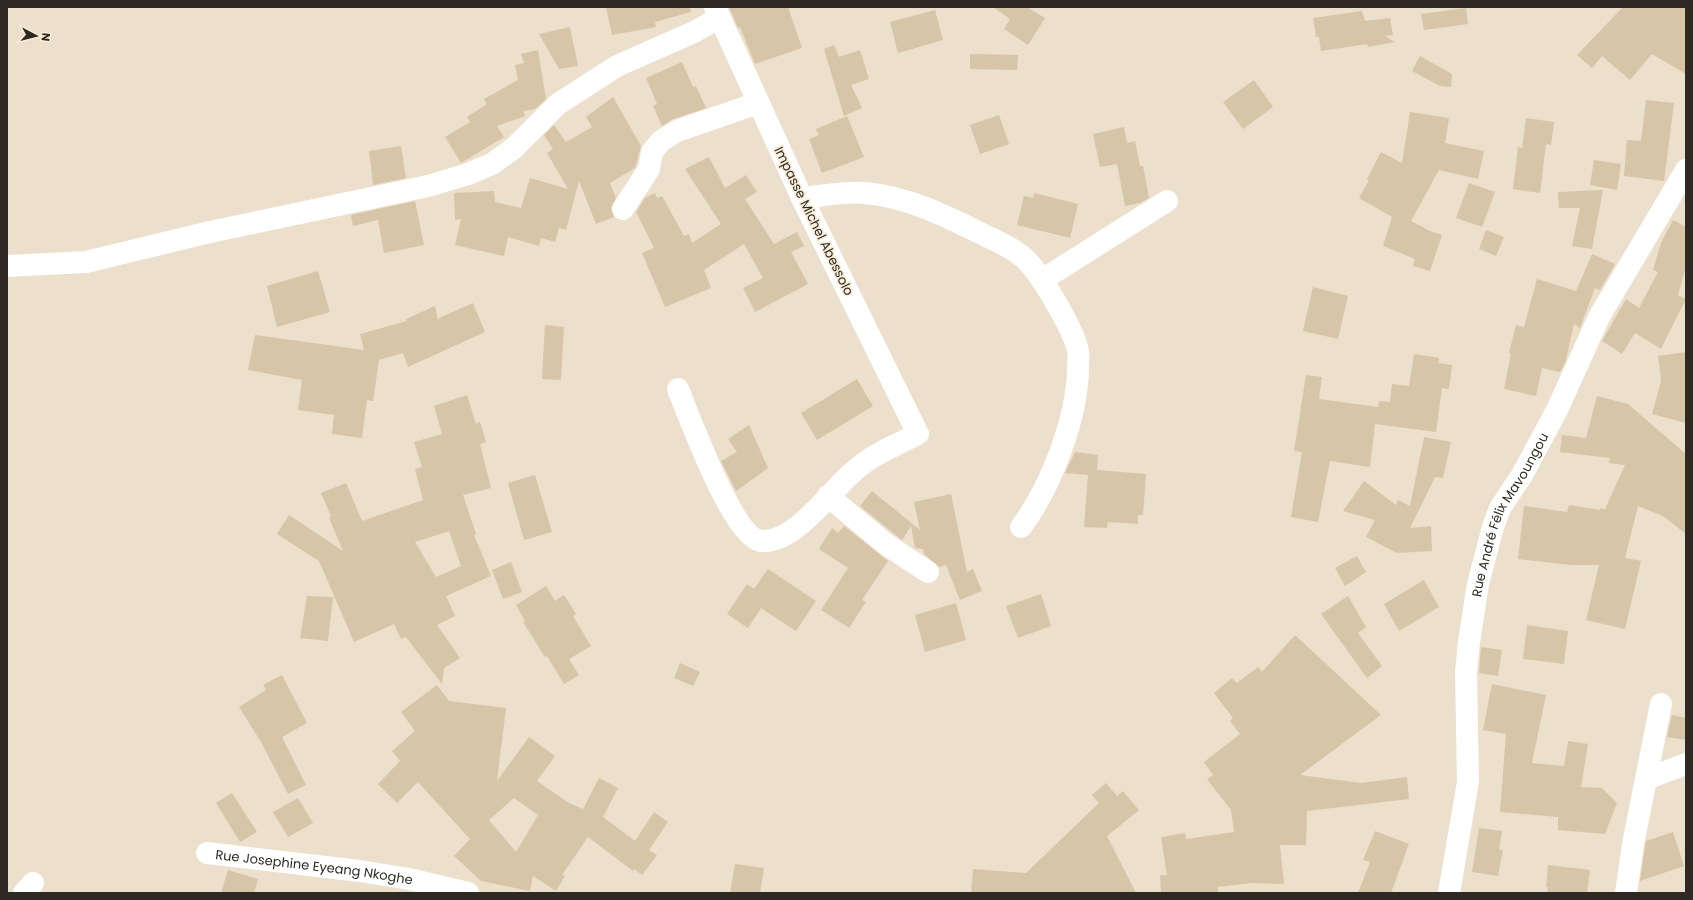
<svg xmlns="http://www.w3.org/2000/svg" width="1693" height="900" font-family="Poppins,sans-serif">
<rect width="100%" height="100%" fill="#ecdfcb"/>
<!-- building -->
<g fill="#d7c5a7" fill-rule="evenodd">
<path d="M 606,7 L 690,7 L 691,12 L 655,22 L 656,27 L 612,35 Z"/>
<path d="M 729,7 L 788,7 L 802,48 L 755,64 L 740,27 L 738,28 Z"/>
<path d="M 993,7 L 1027,7 L 1045,18 L 1028,45 L 1004,29 L 1010,19 Z"/>
<path d="M 1623,7 L 1686,7 L 1686,74 L 1652,54 L 1630,80 L 1602,56 L 1592,68 L 1577,55 Z"/>
<path d="M 1466,8 L 1468,24 L 1424,30 L 1421,14 Z"/>
<path d="M 935,10 L 943,40 L 898,53 L 890,22 Z"/>
<path d="M 1362,11 L 1365,21 L 1390,18 L 1393,35 L 1385,36 L 1395,42 L 1368,47 L 1367,44 L 1321,51 L 1319,37 L 1316,37 L 1313,18 Z"/>
<path d="M 570,27 L 578,66 L 559,69 L 539,34 Z"/>
<path d="M 834,45 L 839,57 L 860,50 L 869,79 L 851,85 L 862,108 L 844,116 L 824,49 Z"/>
<path d="M 538,50 L 546,99 L 535,109 L 523,111 L 525,116 L 497,126 L 504,137 L 461,163 L 445,137 L 470,122 L 467,117 L 487,104 L 484,99 L 518,80 L 515,65 L 524,63 L 521,54 Z"/>
<path d="M 970,54 L 1018,55 L 1017,70 L 970,69 Z"/>
<path d="M 1420,56 L 1452,74 L 1451,87 L 1440,86 L 1412,71 Z"/>
<path d="M 682,62 L 693,87 L 696,86 L 706,108 L 673,119 L 662,126 L 653,106 L 657,104 L 646,78 Z"/>
<path d="M 1254,80 L 1273,107 L 1243,129 L 1223,102 Z"/>
<path d="M 613,97 L 641,146 L 635,168 L 610,183 L 616,198 L 611,208 L 614,217 L 596,224 L 579,181 L 566,230 L 559,228 L 555,242 L 541,238 L 539,246 L 508,237 L 504,256 L 455,245 L 461,219 L 455,220 L 454,193 L 494,191 L 495,202 L 521,208 L 530,178 L 568,189 L 547,153 L 553,149 L 544,135 L 554,125 L 566,142 L 592,127 L 586,117 Z"/>
<path d="M 1646,100 L 1674,103 L 1664,181 L 1624,176 L 1627,140 L 1641,141 Z"/>
<path d="M 1410,112 L 1449,118 L 1445,143 L 1484,151 L 1478,179 L 1439,170 L 1411,221 L 1430,231 L 1442,235 L 1430,271 L 1413,266 L 1415,259 L 1383,246 L 1392,217 L 1359,198 L 1369,180 L 1367,179 L 1381,152 L 1402,163 Z"/>
<path d="M 999,115 L 1009,144 L 980,154 L 970,125 Z"/>
<path d="M 847,116 L 864,157 L 822,173 L 809,139 L 819,135 L 816,129 Z"/>
<path d="M 1526,118 L 1554,122 L 1551,145 L 1546,144 L 1540,193 L 1513,189 L 1518,147 L 1522,148 Z"/>
<path d="M 1124,127 L 1127,143 L 1135,141 L 1140,166 L 1143,166 L 1149,198 L 1140,203 L 1125,206 L 1117,164 L 1100,167 L 1093,134 Z"/>
<path d="M 401,146 L 406,178 L 373,185 L 369,151 Z"/>
<path d="M 709,157 L 725,188 L 746,175 L 757,192 L 745,199 L 774,244 L 797,232 L 804,246 L 791,252 L 808,284 L 755,312 L 743,288 L 763,278 L 744,244 L 704,270 L 711,288 L 665,307 L 642,253 L 654,248 L 636,212 L 645,198 L 655,193 L 657,198 L 662,196 L 684,236 L 689,234 L 692,243 L 721,224 L 685,169 Z"/>
<path d="M 1594,160 L 1621,164 L 1617,190 L 1590,185 Z"/>
<path d="M 1469,183 L 1495,192 L 1482,227 L 1456,218 Z"/>
<path d="M 1603,190 L 1592,249 L 1572,246 L 1580,208 L 1559,208 L 1558,192 Z"/>
<path d="M 1034,193 L 1078,204 L 1070,238 L 1017,225 L 1024,196 L 1033,198 Z"/>
<path d="M 415,201 L 424,245 L 384,253 L 378,220 L 353,226 L 351,215 Z"/>
<path d="M 1673,220 L 1686,227 L 1686,267 L 1678,295 L 1686,299 L 1661,349 L 1635,333 L 1622,354 L 1602,341 L 1626,299 L 1639,308 L 1658,272 L 1653,270 L 1661,243 Z"/>
<path d="M 1486,230 L 1504,237 L 1496,256 L 1479,249 Z"/>
<path d="M 1592,254 L 1615,264 L 1600,290 L 1595,288 L 1580,328 L 1574,324 L 1565,363 L 1560,372 L 1542,368 L 1536,396 L 1504,389 L 1511,354 L 1509,353 L 1516,325 L 1524,327 L 1537,279 L 1576,291 Z"/>
<path d="M 318,271 L 330,312 L 277,327 L 267,286 Z"/>
<path d="M 1313,287 L 1348,296 L 1338,339 L 1303,331 Z"/>
<path d="M 473,303 L 485,332 L 408,367 L 403,353 L 379,360 L 373,401 L 367,400 L 362,438 L 332,434 L 334,415 L 298,410 L 302,380 L 248,370 L 255,335 L 364,350 L 360,334 L 407,321 L 406,319 L 435,306 L 438,320 L 439,318 Z"/>
<path d="M 545,325 L 564,327 L 561,380 L 542,379 Z"/>
<path d="M 1686,352 L 1686,423 L 1652,414 L 1661,381 L 1658,356 Z"/>
<path d="M 1414,354 L 1439,358 L 1438,363 L 1452,365 L 1449,389 L 1442,388 L 1436,432 L 1375,424 L 1370,467 L 1330,461 L 1318,522 L 1291,517 L 1302,452 L 1294,451 L 1306,375 L 1322,377 L 1319,399 L 1378,407 L 1379,401 L 1390,402 L 1392,384 L 1409,386 Z"/>
<path d="M 857,379 L 873,406 L 817,440 L 801,413 Z"/>
<path d="M 467,395 L 476,424 L 480,422 L 486,442 L 480,444 L 491,488 L 463,495 L 476,534 L 474,535 L 491,576 L 446,596 L 455,616 L 437,625 L 460,658 L 444,668 L 442,684 L 406,637 L 401,639 L 394,624 L 354,642 L 319,561 L 277,534 L 289,515 L 343,551 L 329,518 L 331,516 L 321,493 L 346,483 L 362,521 L 423,500 L 415,469 L 422,467 L 414,442 L 442,434 L 434,406 ZM 449,531 L 461,566 L 436,577 L 415,542 Z"/>
<path d="M 1597,396 L 1628,404 L 1686,454 L 1686,534 L 1663,516 L 1638,506 L 1625,558 L 1641,561 L 1625,629 L 1586,620 L 1599,565 L 1571,565 L 1518,559 L 1524,506 L 1567,512 L 1569,505 L 1600,510 L 1600,508 L 1605,509 L 1625,465 L 1609,463 L 1610,458 L 1560,452 L 1562,435 L 1586,438 Z"/>
<path d="M 749,425 L 768,468 L 736,491 L 721,461 L 737,452 L 728,439 Z"/>
<path d="M 1424,437 L 1451,442 L 1443,478 L 1435,477 L 1410,528 L 1431,526 L 1432,551 L 1397,553 L 1366,537 L 1375,520 L 1343,511 L 1364,481 L 1396,505 L 1398,500 L 1410,506 Z"/>
<path d="M 1075,452 L 1098,455 L 1097,470 L 1146,474 L 1143,515 L 1138,515 L 1138,524 L 1108,522 L 1107,528 L 1084,527 L 1088,475 L 1065,473 Z"/>
<path d="M 535,475 L 552,532 L 524,540 L 508,483 Z"/>
<path d="M 872,491 L 920,530 L 914,502 L 951,494 L 967,572 L 973,569 L 982,591 L 960,600 L 946,565 L 939,567 L 924,554 L 923,549 L 915,548 L 911,526 L 902,540 L 860,506 Z"/>
<path d="M 844,526 L 888,561 L 862,600 L 866,602 L 849,628 L 821,610 L 848,568 L 819,549 L 832,528 L 838,533 Z"/>
<path d="M 1357,556 L 1366,572 L 1345,586 L 1335,568 Z"/>
<path d="M 511,562 L 522,592 L 503,599 L 492,570 Z"/>
<path d="M 768,569 L 816,601 L 796,631 L 761,608 L 748,628 L 727,614 L 747,584 L 754,589 Z"/>
<path d="M 1424,580 L 1439,607 L 1399,631 L 1384,604 Z"/>
<path d="M 546,586 L 555,601 L 564,595 L 576,614 L 573,616 L 591,646 L 569,659 L 579,675 L 564,684 L 547,656 L 545,657 L 523,622 L 525,621 L 516,605 Z"/>
<path d="M 1041,594 L 1051,626 L 1018,638 L 1006,606 Z"/>
<path d="M 307,596 L 333,597 L 328,641 L 300,638 Z"/>
<path d="M 1348,596 L 1366,627 L 1358,633 L 1382,666 L 1367,678 L 1321,614 Z"/>
<path d="M 956,603 L 966,640 L 925,652 L 915,615 Z"/>
<path d="M 1527,625 L 1568,631 L 1564,664 L 1523,659 Z"/>
<path d="M 1295,635 L 1381,715 L 1300,775 L 1361,783 L 1407,777 L 1409,799 L 1307,811 L 1306,845 L 1280,845 L 1284,884 L 1252,883 L 1218,887 L 1218,893 L 1161,893 L 1160,875 L 1167,875 L 1161,837 L 1185,833 L 1186,839 L 1234,832 L 1231,810 L 1207,779 L 1213,775 L 1204,762 L 1240,734 L 1230,721 L 1233,718 L 1214,693 L 1232,678 L 1237,683 L 1258,667 L 1262,672 Z"/>
<path d="M 1481,647 L 1502,650 L 1498,676 L 1479,673 Z"/>
<path d="M 680,663 L 700,672 L 693,686 L 674,678 Z"/>
<path d="M 282,675 L 307,723 L 282,737 L 306,785 L 288,794 L 261,742 L 239,707 L 266,690 L 263,685 Z"/>
<path d="M 1492,684 L 1546,695 L 1532,763 L 1564,766 L 1568,741 L 1588,744 L 1581,787 L 1602,788 L 1617,803 L 1605,834 L 1558,830 L 1558,817 L 1500,812 L 1506,734 L 1483,730 Z"/>
<path d="M 437,685 L 449,701 L 506,708 L 497,781 L 529,737 L 555,756 L 537,781 L 569,803 L 583,809 L 599,778 L 618,788 L 603,817 L 635,841 L 654,812 L 668,822 L 649,850 L 657,855 L 642,875 L 634,869 L 633,871 L 588,837 L 562,875 L 565,876 L 556,891 L 533,876 L 530,891 L 481,881 L 454,856 L 470,839 L 418,782 L 397,803 L 378,784 L 400,761 L 392,751 L 415,731 L 401,712 ZM 514,798 L 538,815 L 516,852 L 489,820 Z"/>
<path d="M 1672,715 L 1686,718 L 1686,740 L 1667,737 Z"/>
<path d="M 1106,783 L 1117,796 L 1123,791 L 1139,810 L 1107,836 L 1136,893 L 971,893 L 973,869 L 1026,873 L 1099,803 L 1092,795 Z"/>
<path d="M 232,793 L 257,832 L 240,842 L 216,803 Z"/>
<path d="M 298,798 L 313,823 L 288,837 L 273,812 Z"/>
<path d="M 1479,828 L 1502,831 L 1499,850 L 1503,850 L 1498,876 L 1472,872 Z"/>
<path d="M 1375,831 L 1409,844 L 1391,893 L 1358,893 L 1370,862 L 1363,860 Z"/>
<path d="M 1673,832 L 1684,866 L 1640,881 L 1646,841 Z"/>
<path d="M 735,864 L 764,868 L 760,893 L 730,893 Z"/>
<path d="M 1548,865 L 1590,870 L 1587,893 L 1547,893 L 1548,887 L 1546,887 Z"/>
<path d="M 228,870 L 258,879 L 254,893 L 221,893 Z"/>
</g>
<g fill="none" stroke-linecap="round" stroke-linejoin="round">
<!-- street -->
<g stroke="#fff" stroke-width="22">
<path d="M 802,198 C 821,196 847,191 865,193 C 908,197 944,215 982,234 C 996,241 1012,247 1024,258 C 1040,272 1074,330 1078,351 C 1079,357 1078,364 1078,369 C 1077,419 1051,487 1021,527"/>
<path d="M 623,209 L 649,169 L 652,152 L 661,141 L 677,131 L 758,103"/>
<path d="M 7,266 L 86,262 L 210,232 L 428,186 L 468,174 L 492,164 L 514,148 L 558,104 L 617,66 L 694,32 L 719,18"/>
<path d="M 1042,280 L 1167,201"/>
<path d="M 678,389 C 689,416 733,537 761,541 C 795,544 830,491 853,472 C 871,455 896,445 918,434 L 802,198 L 715,7"/>
<path d="M 828,496 L 887,545 L 928,572"/>
<path d="M 1646,779 L 1686,764"/>
<path id="s1" d="M 207,853 L 360,871 L 409,879 L 468,893"/>
<path d="M 24,893 L 33,883"/>
<path id="s2" d="M 1449,893 L 1468,782 L 1466,672 L 1469,642 L 1478,584 L 1493,527 L 1500,508 L 1522,475 L 1557,410 L 1599,317 L 1686,170"/>
<path d="M 1626,893 L 1633,844 L 1661,704"/>
</g>
</g>
<g text-anchor="middle" dominant-baseline="central" stroke-width="3.5" stroke-linejoin="round" paint-order="stroke">
<!-- street labels -->
<g font-size="13" fill="#2e2922" stroke="#f9edd8">
<text transform="translate(814 221) rotate(64)">Impasse Michel Abessolo</text>
<text stroke="none"><textPath href="#s2" startOffset="388">Rue André Félix Mavoungou</textPath></text>
<text stroke="none"><textPath href="#s1" startOffset="108">Rue Josephine Eyeang Nkoghe</textPath></text>
</g>
</g>
<!-- border -->
<rect width="1693" height="900" fill="none" stroke="#2e2922" stroke-width="16"/>
<!-- north arrow -->
<g transform="translate(36 36) rotate(97)" stroke="#f9edd8" stroke-width="3" paint-order="stroke">
<path d="M0-3L7 15L0 10L-7 15Z" fill="#2e2922"/>
<text y="-6" font-size="11" font-weight="bold" text-anchor="middle" fill="#2e2922">N</text>
</g>
</svg>
